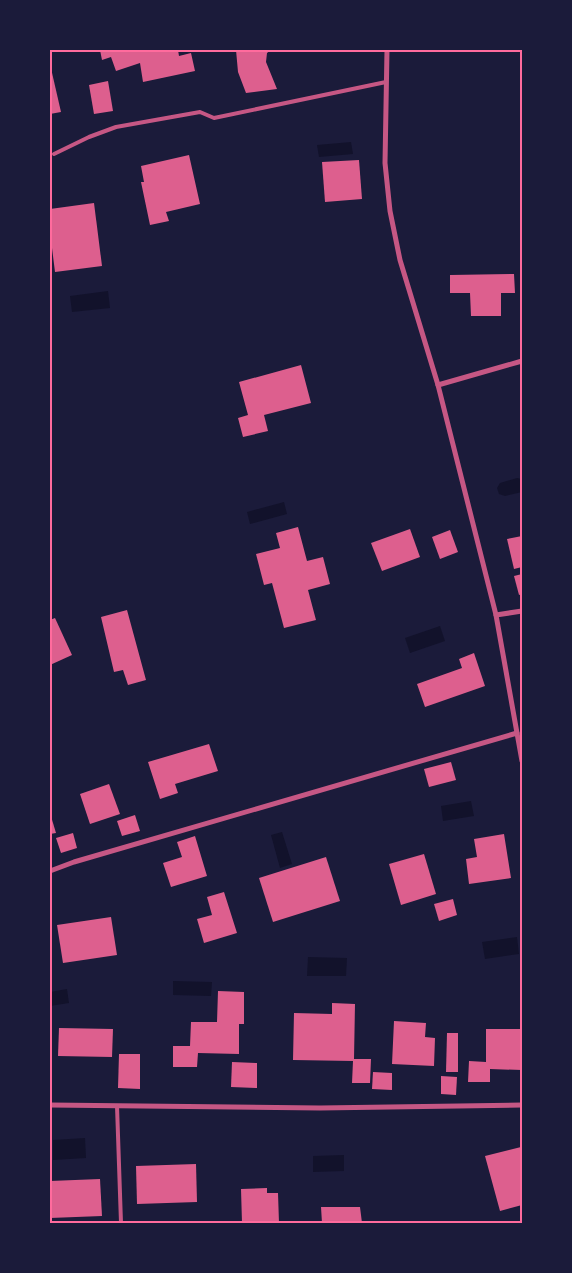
<svg xmlns="http://www.w3.org/2000/svg" width="572" height="1273" font-family="Figtree,sans-serif">
<rect width="100%" height="100%" fill="#1b1b3a"/>
<!-- water -->
<g fill="#12122b">
<path d="M 351,142 L 353,154 L 319,157 L 317,145 Z"/>
<path d="M 108,291 L 110,308 L 72,312 L 70,296 Z"/>
<path d="M 517,478 L 522,479 L 522,492 L 505,496 L 499,494 L 497,488 L 500,483 Z"/>
<path d="M 284,502 L 287,514 L 250,524 L 247,512 Z"/>
<path d="M 440,626 L 445,641 L 410,653 L 405,638 Z"/>
<path d="M 471,801 L 474,816 L 443,821 L 441,806 Z"/>
<path d="M 282,832 L 292,864 L 280,868 L 271,835 Z"/>
<path d="M 517,937 L 519,954 L 485,959 L 482,942 Z"/>
<path d="M 308,957 L 347,958 L 346,976 L 307,976 Z"/>
<path d="M 173,981 L 212,982 L 211,996 L 173,995 Z"/>
<path d="M 67,989 L 69,1003 L 50,1006 L 50,992 Z"/>
<path d="M 85,1138 L 86,1158 L 53,1160 L 53,1140 Z"/>
<path d="M 344,1155 L 344,1171 L 313,1172 L 313,1156 Z"/>
</g>
<!-- building -->
<g fill="#dd5f8e">
<path d="M 100,50 L 178,50 L 179,56 L 191,53 L 195,71 L 143,82 L 140,63 L 116,71 L 111,57 L 102,60 Z"/>
<path d="M 236,50 L 271,50 L 267,53 L 266,62 L 277,89 L 246,93 L 238,72 Z"/>
<path d="M 50,64 L 61,112 L 50,114 Z"/>
<path d="M 108,81 L 113,111 L 94,114 L 89,85 Z"/>
<path d="M 189,155 L 200,204 L 166,212 L 169,221 L 150,225 L 141,182 L 144,182 L 141,166 Z"/>
<path d="M 359,160 L 362,199 L 325,202 L 322,162 Z"/>
<path d="M 94,203 L 102,266 L 55,272 L 50,232 L 50,209 Z"/>
<path d="M 514,274 L 515,293 L 501,293 L 501,316 L 471,316 L 470,293 L 450,293 L 450,275 Z"/>
<path d="M 301,365 L 311,403 L 264,415 L 268,431 L 243,437 L 238,418 L 248,415 L 239,382 Z"/>
<path d="M 298,527 L 307,561 L 323,557 L 330,584 L 308,590 L 316,620 L 284,628 L 272,583 L 264,585 L 256,554 L 280,548 L 276,533 Z"/>
<path d="M 410,529 L 420,557 L 382,571 L 371,543 Z"/>
<path d="M 450,530 L 458,552 L 440,559 L 432,537 Z"/>
<path d="M 522,536 L 522,567 L 514,569 L 507,539 Z"/>
<path d="M 522,574 L 522,594 L 519,595 L 514,576 Z"/>
<path d="M 127,610 L 146,680 L 128,685 L 123,670 L 114,672 L 101,617 Z"/>
<path d="M 55,618 L 72,655 L 50,665 L 50,620 Z"/>
<path d="M 474,653 L 485,686 L 425,707 L 417,684 L 462,668 L 459,659 Z"/>
<path d="M 209,744 L 218,771 L 175,784 L 178,793 L 160,799 L 148,762 Z"/>
<path d="M 451,762 L 456,780 L 429,787 L 424,769 Z"/>
<path d="M 109,784 L 120,814 L 90,824 L 80,794 Z"/>
<path d="M 50,813 L 56,833 L 50,834 Z"/>
<path d="M 135,815 L 140,831 L 122,836 L 117,821 Z"/>
<path d="M 73,833 L 77,848 L 61,853 L 56,838 Z"/>
<path d="M 504,834 L 511,878 L 469,884 L 466,859 L 477,857 L 474,839 Z"/>
<path d="M 195,836 L 207,876 L 171,887 L 163,863 L 182,857 L 177,842 Z"/>
<path d="M 424,854 L 436,894 L 401,905 L 389,864 Z"/>
<path d="M 326,857 L 340,901 L 273,922 L 259,878 Z"/>
<path d="M 224,892 L 237,933 L 204,943 L 197,919 L 212,915 L 207,897 Z"/>
<path d="M 453,899 L 457,915 L 439,921 L 434,904 Z"/>
<path d="M 111,917 L 117,955 L 63,963 L 57,925 Z"/>
<path d="M 218,991 L 244,992 L 244,1024 L 239,1024 L 239,1054 L 198,1053 L 197,1067 L 173,1067 L 173,1046 L 190,1046 L 191,1022 L 217,1022 Z"/>
<path d="M 332,1003 L 355,1004 L 354,1059 L 371,1059 L 370,1083 L 352,1083 L 353,1061 L 293,1060 L 294,1013 L 332,1014 Z"/>
<path d="M 394,1021 L 426,1023 L 425,1037 L 435,1038 L 434,1066 L 392,1064 Z"/>
<path d="M 59,1028 L 113,1029 L 112,1057 L 58,1056 Z"/>
<path d="M 486,1029 L 522,1029 L 522,1070 L 490,1069 L 490,1082 L 468,1082 L 469,1061 L 486,1062 Z"/>
<path d="M 447,1033 L 458,1033 L 458,1072 L 446,1072 Z"/>
<path d="M 119,1054 L 140,1054 L 140,1089 L 118,1088 Z"/>
<path d="M 232,1062 L 257,1063 L 257,1088 L 231,1087 Z"/>
<path d="M 373,1072 L 392,1073 L 392,1090 L 372,1089 Z"/>
<path d="M 441,1076 L 457,1077 L 456,1095 L 441,1094 Z"/>
<path d="M 521,1147 L 522,1205 L 500,1211 L 485,1156 Z"/>
<path d="M 196,1164 L 197,1202 L 137,1204 L 136,1166 Z"/>
<path d="M 100,1179 L 102,1216 L 50,1218 L 50,1181 Z"/>
<path d="M 267,1188 L 267,1193 L 278,1193 L 279,1223 L 242,1223 L 241,1189 Z"/>
<path d="M 321,1207 L 360,1207 L 362,1223 L 322,1223 Z"/>
</g>
<g fill="none" stroke-linecap="round" stroke-linejoin="round">
<!-- service -->
<g stroke="#c65784" stroke-width="4">
<path d="M 54,154 L 89,137 L 116,127 L 200,112 L 214,118 L 386,82"/>
<path d="M 117,1106 L 121,1223"/>
</g>
<!-- minor -->
<g stroke="#c65784" stroke-width="5">
<path d="M 387,50 L 385,163 L 390,211 L 400,260 L 438,385 L 496,615 L 522,761"/>
<path d="M 438,385 L 522,361"/>
<path d="M 496,615 L 522,611"/>
<path d="M 50,871 L 74,862 L 517,733"/>
<path d="M 50,1105 L 320,1108 L 522,1105"/>
</g>
</g>
<!-- border -->
<rect width="572" height="1273" fill="none" stroke="#1b1b3a" stroke-width="102"/>
<rect x="51" y="51" width="470" height="1171" fill="none" stroke="#ff6b9d" stroke-width="2"/>
</svg>
